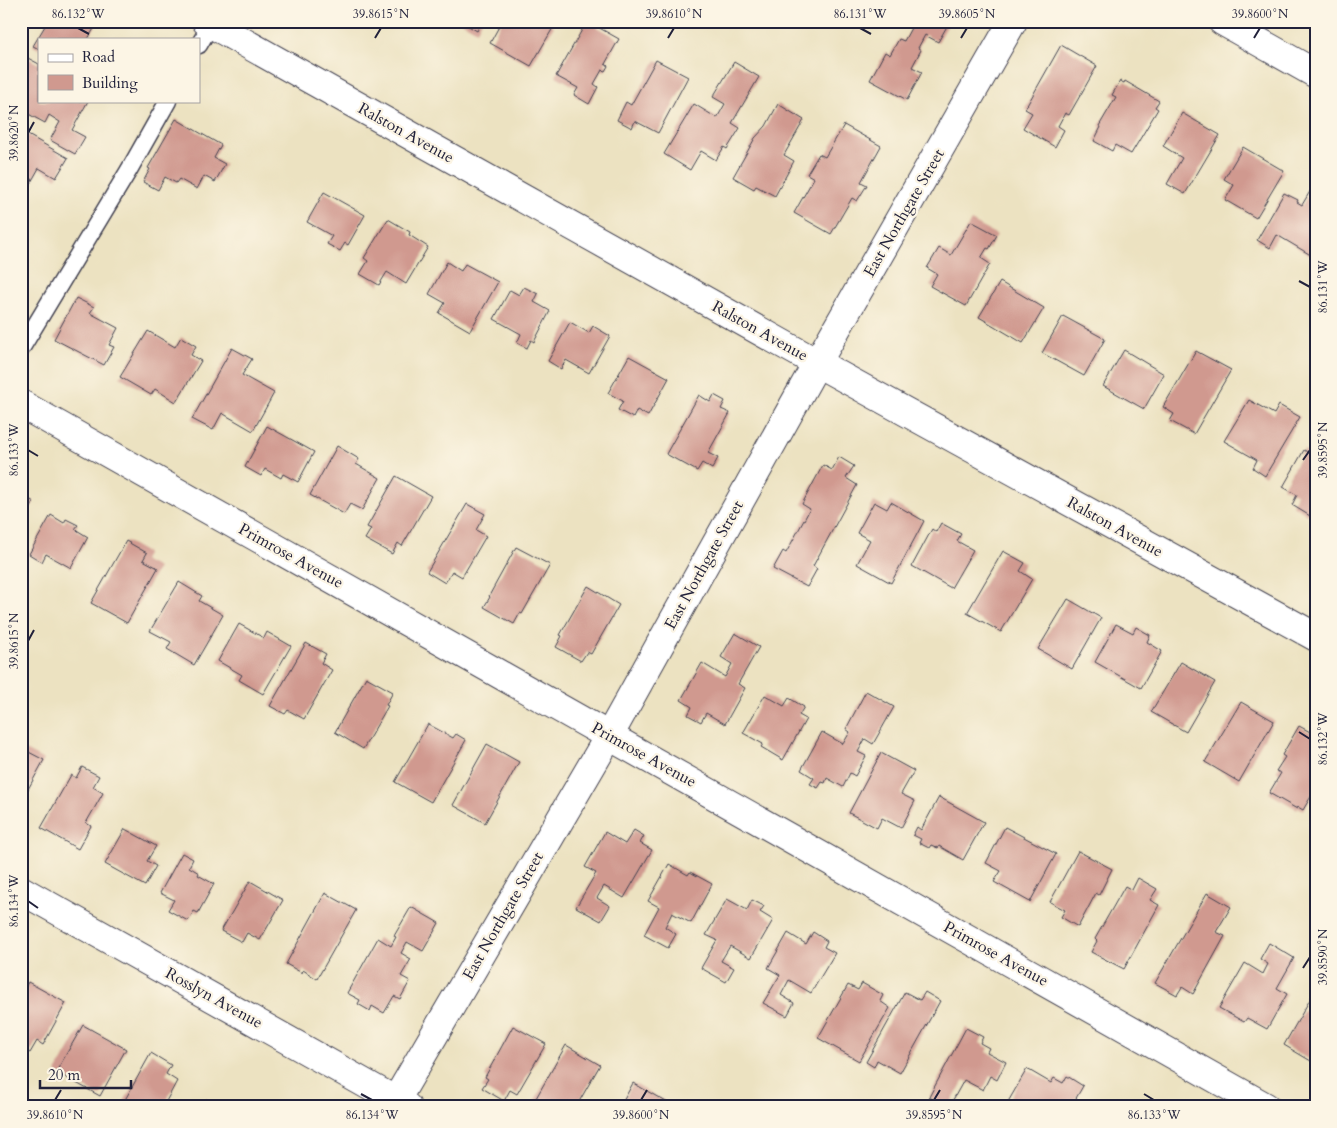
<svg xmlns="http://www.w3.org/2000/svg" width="1337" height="1128" font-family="Cardo,serif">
<rect width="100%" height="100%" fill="#fcf5e5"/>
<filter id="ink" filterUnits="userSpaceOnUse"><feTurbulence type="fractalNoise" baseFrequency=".02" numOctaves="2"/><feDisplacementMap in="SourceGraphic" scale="10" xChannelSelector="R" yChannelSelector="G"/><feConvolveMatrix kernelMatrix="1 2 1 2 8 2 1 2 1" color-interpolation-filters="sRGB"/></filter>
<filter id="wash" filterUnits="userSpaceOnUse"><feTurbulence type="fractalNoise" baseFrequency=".0096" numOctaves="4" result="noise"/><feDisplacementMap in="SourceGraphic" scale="20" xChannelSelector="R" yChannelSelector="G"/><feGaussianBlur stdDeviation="1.12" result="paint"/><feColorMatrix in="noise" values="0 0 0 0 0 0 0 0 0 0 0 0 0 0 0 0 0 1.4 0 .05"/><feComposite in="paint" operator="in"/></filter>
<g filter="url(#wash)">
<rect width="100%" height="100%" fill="#ece2c1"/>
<g id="blocks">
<!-- building -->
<g fill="#d0998f">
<path d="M 48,21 L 88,21 L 96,25 L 88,39 L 39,39 L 39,49 L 33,46 Z"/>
<path d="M 460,21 L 482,21 L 477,31 Z"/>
<path d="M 502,21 L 545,21 L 554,26 L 531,66 L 490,43 Z"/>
<path d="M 587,21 L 619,39 L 605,64 L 608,66 L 605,71 L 602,70 L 594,84 L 598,87 L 589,104 L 574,95 L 578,88 L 556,76 Z"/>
<path d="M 901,21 L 950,21 L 938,42 L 925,35 L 918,48 L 921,50 L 912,67 L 922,72 L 907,100 L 870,80 L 885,52 L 890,55 L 899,39 L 904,41 L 911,28 L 901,22 Z"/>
<path d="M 1061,45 L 1097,66 L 1069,115 L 1065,113 L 1058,126 L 1064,130 L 1055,147 L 1023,128 L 1032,113 L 1025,109 Z"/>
<path d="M 26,57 L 39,64 L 39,101 L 88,101 L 72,130 L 85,137 L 75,154 L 50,140 L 60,122 L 49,115 L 45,123 L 21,110 L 21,65 Z"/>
<path d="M 656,60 L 688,77 L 658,133 L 635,121 L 632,128 L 617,120 L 626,102 L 631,105 Z"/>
<path d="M 734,62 L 759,77 L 732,123 L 740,128 L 727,149 L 724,147 L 716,160 L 701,151 L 690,170 L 664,154 L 694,104 L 717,118 L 725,104 L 713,97 Z"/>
<path d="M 1120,81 L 1124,83 L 1125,81 L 1159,101 L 1155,107 L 1158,109 L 1131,154 L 1115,145 L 1112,151 L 1094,141 L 1101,127 L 1099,126 L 1116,97 L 1112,95 Z"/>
<path d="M 778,104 L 804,120 L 784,155 L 794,161 L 775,196 L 756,186 L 754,189 L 733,177 L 755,138 L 766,126 Z"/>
<path d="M 1182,113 L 1220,135 L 1185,194 L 1167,184 L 1182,158 L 1163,146 Z"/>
<path d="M 176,119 L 221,145 L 214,158 L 225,164 L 215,182 L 204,176 L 197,189 L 179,179 L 176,183 L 165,177 L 158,190 L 143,182 L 150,169 L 148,168 Z"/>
<path d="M 844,125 L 881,146 L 861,182 L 867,185 L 857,201 L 852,198 L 831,234 L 794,213 L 814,178 L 807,174 L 819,154 L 825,157 Z"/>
<path d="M 21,131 L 68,158 L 56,178 L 39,168 L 21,200 Z"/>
<path d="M 1243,147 L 1284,171 L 1256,218 L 1225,200 L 1234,185 L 1224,179 Z"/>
<path d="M 1312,188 L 1316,190 L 1316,253 L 1314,257 L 1277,235 L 1270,248 L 1257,240 L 1284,193 L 1298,200 L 1297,202 L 1302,205 Z"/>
<path d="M 324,192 L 365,215 L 348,245 L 345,243 L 340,251 L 327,244 L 332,236 L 307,222 Z"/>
<path d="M 388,219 L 410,232 L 409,235 L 428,247 L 406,284 L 387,272 L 379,285 L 360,274 L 368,261 L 364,258 Z"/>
<path d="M 971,221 L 997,235 L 989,249 L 987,248 L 981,258 L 990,264 L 966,306 L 930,286 L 937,274 L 927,268 L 939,248 L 951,255 Z"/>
<path d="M 447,262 L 461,271 L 465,264 L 498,282 L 470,331 L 439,313 L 445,303 L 429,294 Z"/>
<path d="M 1000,282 L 1044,308 L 1023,343 L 979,317 Z"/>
<path d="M 524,287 L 538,294 L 534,302 L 550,311 L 534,342 L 531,340 L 527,348 L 517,343 L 521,334 L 494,319 L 510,290 L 519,295 Z"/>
<path d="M 76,298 L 94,307 L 90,313 L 118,328 L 109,345 L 114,347 L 104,365 L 54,339 Z"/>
<path d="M 1063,316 L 1105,339 L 1084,376 L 1042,353 Z"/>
<path d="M 570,322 L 589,333 L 593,326 L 610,336 L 589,373 L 566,360 L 561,369 L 548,361 Z"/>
<path d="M 148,331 L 175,347 L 181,337 L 196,346 L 191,355 L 201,361 L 176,402 L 155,389 L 151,395 L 120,377 Z"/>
<path d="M 232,348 L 252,359 L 242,375 L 274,393 L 253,431 L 222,413 L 213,430 L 192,419 Z"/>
<path d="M 1124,350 L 1164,374 L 1144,409 L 1103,386 Z"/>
<path d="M 1196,351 L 1231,370 L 1194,434 L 1170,421 L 1174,414 L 1163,407 Z"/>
<path d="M 629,356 L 669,378 L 648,416 L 637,410 L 633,418 L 618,410 L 623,401 L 608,393 Z"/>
<path d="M 699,395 L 710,402 L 714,395 L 725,401 L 721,409 L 730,413 L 708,453 L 718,458 L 712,469 L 702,463 L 697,471 L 666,454 Z"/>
<path d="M 1249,400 L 1274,414 L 1279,405 L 1300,417 L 1265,476 L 1253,468 L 1257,460 L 1224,441 Z"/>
<path d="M 267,426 L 314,452 L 298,482 L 283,474 L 281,478 L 265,469 L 261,476 L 245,467 Z"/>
<path d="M 337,446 L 359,459 L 356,464 L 380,478 L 362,510 L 350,504 L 344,514 L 310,495 Z"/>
<path d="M 1304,450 L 1316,457 L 1316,506 L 1310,516 L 1292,505 L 1297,495 L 1283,487 Z"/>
<path d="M 839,457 L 854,466 L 846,478 L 857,485 L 813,566 L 817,569 L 807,587 L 773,569 L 783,551 L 786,553 L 810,509 L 802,504 L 823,465 L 832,470 Z"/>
<path d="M 396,476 L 431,496 L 402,546 L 398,543 L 392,554 L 365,539 L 371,529 L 367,527 Z"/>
<path d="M 21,494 L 34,502 L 21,524 Z"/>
<path d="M 874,502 L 887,509 L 891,502 L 924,521 L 891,583 L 857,564 L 870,540 L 857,533 Z"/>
<path d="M 467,504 L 485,514 L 476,530 L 486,536 L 462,577 L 452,571 L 445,583 L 427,572 Z"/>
<path d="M 51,515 L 64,523 L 66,519 L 78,525 L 75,529 L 88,537 L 71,568 L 46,554 L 42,562 L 29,554 Z"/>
<path d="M 941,523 L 961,534 L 957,541 L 973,550 L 951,588 L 912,566 L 932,529 L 936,532 Z"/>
<path d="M 126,541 L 147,553 L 143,560 L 158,568 L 127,623 L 91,603 Z"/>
<path d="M 516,547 L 550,565 L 522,614 L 520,613 L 514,624 L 484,607 L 490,597 L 489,596 Z"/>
<path d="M 1003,551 L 1025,563 L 1020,571 L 1032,579 L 1001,632 L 967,613 Z"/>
<path d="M 179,582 L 202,596 L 199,601 L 223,615 L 194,665 L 167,649 L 171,642 L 150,631 Z"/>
<path d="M 588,586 L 619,605 L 591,654 L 587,652 L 581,661 L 556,647 L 562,636 L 560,635 Z"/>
<path d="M 1068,599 L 1101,618 L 1072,669 L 1038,649 Z"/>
<path d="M 239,624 L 264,638 L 267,632 L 291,646 L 263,694 L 239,680 L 242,675 L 218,661 Z"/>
<path d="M 1116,624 L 1133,633 L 1136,627 L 1150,635 L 1147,642 L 1162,651 L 1141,688 L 1095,662 Z"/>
<path d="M 735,633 L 759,647 L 738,684 L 745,688 L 725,724 L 706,713 L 701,722 L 688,715 L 692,707 L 681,700 L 702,663 L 725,677 L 732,664 L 721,657 Z"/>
<path d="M 306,643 L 326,654 L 321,663 L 332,670 L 304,719 L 288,710 L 285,714 L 270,706 Z"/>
<path d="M 1181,662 L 1215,682 L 1186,732 L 1151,712 Z"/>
<path d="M 366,677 L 393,692 L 386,705 L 388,706 L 363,749 L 335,732 Z"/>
<path d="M 866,691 L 894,707 L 873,744 L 865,739 L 858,752 L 866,756 L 855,776 L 850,773 L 843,787 L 827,778 L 825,783 L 822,782 L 818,788 L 810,784 L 814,778 L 801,770 L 822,732 L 843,744 L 850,732 L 846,729 Z"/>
<path d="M 765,695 L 784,706 L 789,698 L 804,707 L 799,715 L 806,719 L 783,760 L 761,747 L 763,744 L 743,733 Z"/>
<path d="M 1241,702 L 1274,721 L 1239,782 L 1205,762 Z"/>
<path d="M 428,724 L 453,738 L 456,734 L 466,740 L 431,802 L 395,782 Z"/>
<path d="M 1299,726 L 1314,734 L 1316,731 L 1316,788 L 1303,810 L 1298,807 L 1297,809 L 1269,793 L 1281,773 L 1276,771 L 1285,757 L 1282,755 Z"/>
<path d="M 487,744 L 519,762 L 485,823 L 453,805 Z"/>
<path d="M 21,748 L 44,760 L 21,802 Z"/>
<path d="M 881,753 L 914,771 L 901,794 L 915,801 L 901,828 L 882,818 L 877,828 L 849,813 Z"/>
<path d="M 82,767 L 99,776 L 93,787 L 103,793 L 86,823 L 91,826 L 78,849 L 41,828 L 71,775 L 76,778 Z"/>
<path d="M 939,797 L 984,822 L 963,860 L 939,846 L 938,848 L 931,845 L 929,848 L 919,843 L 921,839 L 913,835 L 917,827 L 921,830 Z"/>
<path d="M 1005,827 L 1056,854 L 1030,902 L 994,882 L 1001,871 L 986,863 Z"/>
<path d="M 125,829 L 156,846 L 147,861 L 156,866 L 145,886 L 105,864 Z"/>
<path d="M 634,830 L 644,836 L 640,843 L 652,850 L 624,898 L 604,886 L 597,898 L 610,906 L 601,921 L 576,907 L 596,873 L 585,867 L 605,832 L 625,844 Z"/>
<path d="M 1078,851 L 1112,869 L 1099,895 L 1096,893 L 1078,927 L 1061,917 L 1065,910 L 1050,902 Z"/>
<path d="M 182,853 L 193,859 L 189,867 L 199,873 L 198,875 L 214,884 L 198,913 L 194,911 L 188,921 L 168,910 L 174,900 L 160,893 Z"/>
<path d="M 669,864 L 688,875 L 690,872 L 712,884 L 691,923 L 672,913 L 665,927 L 676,934 L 668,948 L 644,935 L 659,907 L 648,901 Z"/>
<path d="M 1138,878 L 1157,889 L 1150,900 L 1159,905 L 1124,969 L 1091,952 L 1097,941 L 1095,939 L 1125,886 L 1132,890 Z"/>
<path d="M 250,881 L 283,900 L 260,940 L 247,933 L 242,942 L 221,931 Z"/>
<path d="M 325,893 L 356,910 L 317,979 L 303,970 L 302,973 L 286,964 Z"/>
<path d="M 1207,893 L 1231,907 L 1216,932 L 1225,936 L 1193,994 L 1182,987 L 1177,995 L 1155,983 Z"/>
<path d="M 727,899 L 747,910 L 752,900 L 764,906 L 760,912 L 773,920 L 751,958 L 730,946 L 721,961 L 734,968 L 726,982 L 701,968 L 717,940 L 706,935 Z"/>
<path d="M 411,907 L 439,923 L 423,951 L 407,942 L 401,953 L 411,959 L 401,976 L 410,981 L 400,999 L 394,996 L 384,1013 L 372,1006 L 370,1011 L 358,1004 L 360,1000 L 347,993 L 378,938 L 391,946 L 396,937 L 394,936 Z"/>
<path d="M 813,932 L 827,941 L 824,947 L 835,953 L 811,993 L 789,980 L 781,995 L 794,1003 L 787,1016 L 763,1003 L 780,975 L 768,968 L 788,933 L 806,944 Z"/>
<path d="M 1269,943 L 1294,958 L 1277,988 L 1287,994 L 1267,1029 L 1247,1018 L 1244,1022 L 1219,1008 L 1245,963 L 1263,974 L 1268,964 L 1260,959 Z"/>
<path d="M 28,982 L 66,1003 L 43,1045 L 37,1041 L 30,1053 L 21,1048 L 21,995 Z"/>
<path d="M 862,983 L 883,995 L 880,1001 L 890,1008 L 859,1061 L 818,1038 L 848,985 L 858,990 Z"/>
<path d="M 1316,989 L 1316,1064 L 1284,1045 Z"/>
<path d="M 905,992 L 920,1000 L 925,992 L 940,1001 L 900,1073 L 877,1060 L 874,1067 L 866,1062 Z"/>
<path d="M 83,1025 L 126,1049 L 100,1096 L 56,1072 Z"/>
<path d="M 513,1026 L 546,1044 L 517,1094 L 510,1090 L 504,1101 L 482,1088 L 488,1079 L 485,1077 Z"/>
<path d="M 966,1028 L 983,1037 L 980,1043 L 989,1048 L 987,1052 L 1006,1062 L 997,1080 L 990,1076 L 983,1090 L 964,1080 L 949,1107 L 929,1097 Z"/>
<path d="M 566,1045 L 600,1065 L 576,1107 L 531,1107 Z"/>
<path d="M 151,1053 L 171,1065 L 166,1074 L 177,1081 L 163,1107 L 121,1107 Z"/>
<path d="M 1027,1069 L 1051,1083 L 1054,1078 L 1063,1083 L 1067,1076 L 1083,1086 L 1071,1107 L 1005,1107 Z"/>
<path d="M 633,1083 L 668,1103 L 666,1107 L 620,1107 Z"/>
<path d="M 206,1099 L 219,1107 L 201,1107 Z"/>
</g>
</g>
</g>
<g filter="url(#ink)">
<use href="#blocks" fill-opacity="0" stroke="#403f4f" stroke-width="1"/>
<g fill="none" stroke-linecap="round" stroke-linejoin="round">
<!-- service casing -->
<g stroke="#403f4f" stroke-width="19">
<g id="service">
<path d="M 199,45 L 211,24"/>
<path d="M 21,349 L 129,170 L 168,101"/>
</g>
</g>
<!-- minor casing -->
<g stroke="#403f4f" stroke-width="30">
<g id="minor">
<path d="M 206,21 L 817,363 L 1316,637"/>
<path d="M 1222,21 L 1316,74"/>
<path d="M 21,404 L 1266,1107"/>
<path d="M 21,890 L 407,1107"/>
<path d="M 392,1107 L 609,736 L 817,363 L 1013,21"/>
</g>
</g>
<!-- service -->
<use href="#service" stroke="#fff" stroke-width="16"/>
<!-- minor -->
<use href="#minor" stroke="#fff" stroke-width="28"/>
</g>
</g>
<!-- ticks -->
<path fill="none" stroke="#22223b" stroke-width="2" d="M 78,28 L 89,34M 860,28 L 871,34M 375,38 L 381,28M 668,38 L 674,28M 961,38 L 967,28M 1254,38 L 1260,28M 28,133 L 34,122M 1299,281 L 1310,287M 28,450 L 38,456M 1303,460 L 1310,450M 28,641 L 34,630M 1299,732 L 1310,739M 28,901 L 38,908M 1303,968 L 1310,957M 361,1094 L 372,1100M 1144,1094 L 1154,1100M 55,1100 L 61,1090M 641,1100 L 647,1090M 934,1100 L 940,1090"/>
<g text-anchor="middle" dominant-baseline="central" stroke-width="4.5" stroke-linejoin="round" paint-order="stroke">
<!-- street labels -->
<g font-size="16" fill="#22223b" stroke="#fcf5e5">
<text transform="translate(406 133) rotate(29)">Ralston Avenue</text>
<text transform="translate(904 213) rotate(-60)">East Northgate Street</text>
<text transform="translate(760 331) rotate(29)">Ralston Avenue</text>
<text transform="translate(1115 527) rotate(29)">Ralston Avenue</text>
<text transform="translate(291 556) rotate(29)">Primrose Avenue</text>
<text transform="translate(704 565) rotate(-61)">East Northgate Street</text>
<text transform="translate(644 755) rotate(29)">Primrose Avenue</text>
<text transform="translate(503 916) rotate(-60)">East Northgate Street</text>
<text transform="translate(996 954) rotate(29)">Primrose Avenue</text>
<text transform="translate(214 998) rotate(29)">Rosslyn Avenue</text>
</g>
</g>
<!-- margin -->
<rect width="1337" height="1128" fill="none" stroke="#fcf5e5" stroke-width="55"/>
<!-- legend -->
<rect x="38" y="38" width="162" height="65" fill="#fcf5e5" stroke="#a5a1a1"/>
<rect x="48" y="54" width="25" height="8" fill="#ffffff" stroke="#a5a1a1"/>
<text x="82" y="62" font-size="15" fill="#22223b">Road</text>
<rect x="48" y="75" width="25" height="15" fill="#d0998f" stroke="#a5a1a1"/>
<text x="82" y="88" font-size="15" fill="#22223b">Building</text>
<!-- scale -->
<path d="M40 1080v8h91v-8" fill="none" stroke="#22223b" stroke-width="2.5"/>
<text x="48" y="1080" font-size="15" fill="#22223b" stroke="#fcf5e5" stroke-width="4" paint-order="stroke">20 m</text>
<rect x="28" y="28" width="1282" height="1072" fill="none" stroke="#22223b" stroke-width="2"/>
<g font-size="12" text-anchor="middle" fill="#22223b">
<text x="78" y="18">86.132°W</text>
<text x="381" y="18">39.8615°N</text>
<text x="674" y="18">39.8610°N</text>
<text x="860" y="18">86.131°W</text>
<text x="967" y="18">39.8605°N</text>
<text x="1260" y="18">39.8600°N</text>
<text transform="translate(14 133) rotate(-90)" y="4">39.8620°N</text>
<text transform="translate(1323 287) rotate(-90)" y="4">86.131°W</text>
<text transform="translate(1323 450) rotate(-90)" y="4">39.8595°N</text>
<text transform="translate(14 450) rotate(-90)" y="4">86.133°W</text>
<text transform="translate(14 641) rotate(-90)" y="4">39.8615°N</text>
<text transform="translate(1323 739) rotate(-90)" y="4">86.132°W</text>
<text transform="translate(14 901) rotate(-90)" y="4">86.134°W</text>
<text transform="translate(1323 957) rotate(-90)" y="4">39.8590°N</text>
<text x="55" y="1119">39.8610°N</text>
<text x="372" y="1119">86.134°W</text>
<text x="641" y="1119">39.8600°N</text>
<text x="934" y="1119">39.8595°N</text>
<text x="1154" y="1119">86.133°W</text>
</g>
</svg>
